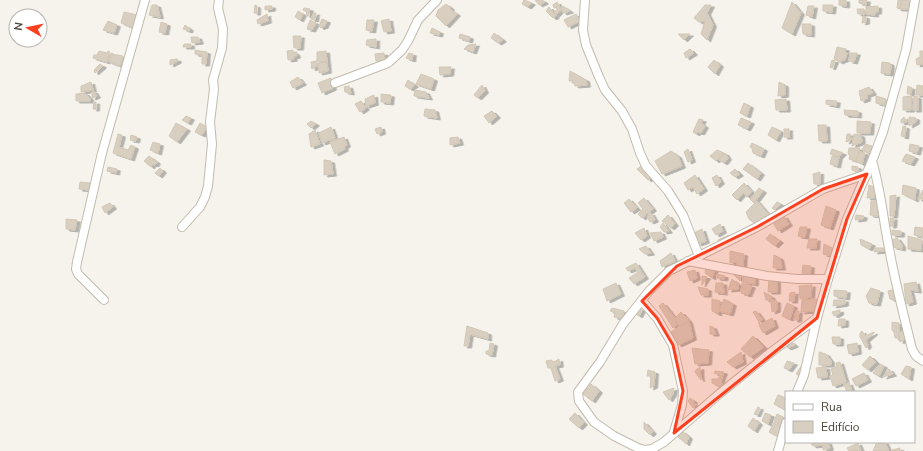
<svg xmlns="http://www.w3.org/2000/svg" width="923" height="451" font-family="'Nunito Sans',sans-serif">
<defs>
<filter id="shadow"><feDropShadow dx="3.5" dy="2" stdDeviation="0" flood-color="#0004"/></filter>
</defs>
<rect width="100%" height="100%" fill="#f6f3ec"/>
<!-- building -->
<g fill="#d8cfc1" stroke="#d3c7b4" filter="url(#shadow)">
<path d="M 524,0 L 532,3 L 528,7 L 522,4 Z"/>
<path d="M 535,0 L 542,0 L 545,2 L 539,5 Z"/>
<path d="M 839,0 L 846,0 L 846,6 L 839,5 Z"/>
<path d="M 859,0 L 867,0 L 866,5 L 859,3 Z"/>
<path d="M 898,0 L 902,0 L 900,9 L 897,8 Z"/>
<path d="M 902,0 L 910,1 L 908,9 L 900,9 Z"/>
<path d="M 557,2 L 561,10 L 556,15 L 554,12 L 558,9 L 557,7 L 554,8 L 553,5 Z"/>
<path d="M 792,2 L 801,13 L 792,34 L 782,28 Z"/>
<path d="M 446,4 L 450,7 L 451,10 L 457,14 L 446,26 L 436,16 L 438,10 Z"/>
<path d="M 152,5 L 157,5 L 160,17 L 149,15 Z"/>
<path d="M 255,5 L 257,6 L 257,13 L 254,13 Z"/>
<path d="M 705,5 L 711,5 L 707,13 L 713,25 L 707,40 L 701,34 L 705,21 L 699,22 L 694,18 Z"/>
<path d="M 823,5 L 833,5 L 832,12 L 823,11 Z"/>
<path d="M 265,6 L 272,6 L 272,9 L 265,10 Z"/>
<path d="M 563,6 L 570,11 L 563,13 L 561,7 Z"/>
<path d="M 808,6 L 814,6 L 812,17 L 806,15 Z"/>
<path d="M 878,6 L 878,12 L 875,12 L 875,15 L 866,14 L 866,7 Z"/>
<path d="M 549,7 L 556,16 L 553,18 L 546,11 Z"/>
<path d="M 304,8 L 310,9 L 308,16 L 306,15 L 307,12 L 303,10 Z"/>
<path d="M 857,9 L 864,9 L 865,14 L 858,14 Z"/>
<path d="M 298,11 L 303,14 L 300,20 L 295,17 Z"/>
<path d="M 124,12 L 137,15 L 133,28 L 121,23 Z"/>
<path d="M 314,13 L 316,13 L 315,20 L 311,19 Z"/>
<path d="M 267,14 L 268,21 L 258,24 L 257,20 Z"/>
<path d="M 576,14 L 580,21 L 568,27 L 564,20 Z"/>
<path d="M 863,16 L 866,17 L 866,22 L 862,23 Z"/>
<path d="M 322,19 L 327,21 L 324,27 L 323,26 L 321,28 L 319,26 Z"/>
<path d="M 389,19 L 391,31 L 384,32 L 381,21 Z"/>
<path d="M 310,20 L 316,23 L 312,30 L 307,29 Z"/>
<path d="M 367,20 L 374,20 L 372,31 L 366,30 Z"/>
<path d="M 108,21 L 117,25 L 114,33 L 103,30 Z"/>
<path d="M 161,22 L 167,24 L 165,33 L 159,32 Z"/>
<path d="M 802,24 L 811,24 L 811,35 L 803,34 Z"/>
<path d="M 185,25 L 190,29 L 189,31 L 183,29 Z"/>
<path d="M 432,28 L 440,32 L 439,35 L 430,33 Z"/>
<path d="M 494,33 L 503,40 L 498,43 L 491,38 Z"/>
<path d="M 460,34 L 470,37 L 469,41 L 459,38 Z"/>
<path d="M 678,34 L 690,34 L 684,40 Z"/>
<path d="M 293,36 L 301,36 L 300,48 L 294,48 Z"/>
<path d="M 191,37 L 198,37 L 200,42 L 192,43 Z"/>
<path d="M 376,39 L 376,47 L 366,45 L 367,40 Z"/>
<path d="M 184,44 L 191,44 L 191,47 L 183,47 Z"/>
<path d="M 476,44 L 473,52 L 464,49 L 468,45 Z"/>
<path d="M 837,47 L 846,49 L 845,52 L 847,53 L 845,60 L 843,60 L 840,62 L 834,59 Z"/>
<path d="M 690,49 L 694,53 L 686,58 L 684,53 Z"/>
<path d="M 195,50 L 207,52 L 206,64 L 202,64 L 202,55 L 195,54 Z"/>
<path d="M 293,50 L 293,52 L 296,53 L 297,56 L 293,57 L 294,59 L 288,60 L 287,51 Z"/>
<path d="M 99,51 L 107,53 L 108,51 L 110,52 L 107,62 L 93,58 L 94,55 L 97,55 Z"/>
<path d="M 326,51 L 327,62 L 317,61 L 317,52 Z"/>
<path d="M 920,51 L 923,51 L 923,64 L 917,65 L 916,59 L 920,57 Z"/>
<path d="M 384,53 L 385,60 L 376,61 L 375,54 Z"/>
<path d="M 409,53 L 413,54 L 412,60 L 406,58 Z"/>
<path d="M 850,53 L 857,53 L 854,62 L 849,61 Z"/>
<path d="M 111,54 L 123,56 L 120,66 L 109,62 Z"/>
<path d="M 177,59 L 178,61 L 170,65 L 170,60 Z"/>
<path d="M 714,60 L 720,65 L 715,74 L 708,67 Z"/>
<path d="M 832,60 L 835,61 L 832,68 L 830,67 Z"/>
<path d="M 317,61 L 317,66 L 312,69 L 311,62 Z"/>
<path d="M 327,62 L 328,71 L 319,73 L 318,63 Z"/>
<path d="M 882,62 L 890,63 L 891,66 L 890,74 L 881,73 Z"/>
<path d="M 100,64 L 103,66 L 95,73 L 94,70 Z"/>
<path d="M 439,67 L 451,67 L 450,74 L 440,75 Z"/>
<path d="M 570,71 L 586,80 L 587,85 L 575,86 L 573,81 L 569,81 Z"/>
<path d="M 421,74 L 434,79 L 431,89 L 416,84 Z"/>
<path d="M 298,77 L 303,83 L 293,88 L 290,82 Z"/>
<path d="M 331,78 L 333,88 L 322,93 L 318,83 Z"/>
<path d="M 408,80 L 415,85 L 410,89 L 405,86 Z"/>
<path d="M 91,82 L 93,90 L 81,92 L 81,86 Z"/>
<path d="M 779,82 L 785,85 L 785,95 L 778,96 Z"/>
<path d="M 482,85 L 485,91 L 478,98 L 474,95 Z"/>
<path d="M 917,85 L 923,86 L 923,95 L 916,95 Z"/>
<path d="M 349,86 L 351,93 L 345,92 L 344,87 Z"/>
<path d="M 908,86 L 912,88 L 911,94 L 907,94 Z"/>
<path d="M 869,87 L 873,93 L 867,95 L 867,99 L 861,101 L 859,91 Z"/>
<path d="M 415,90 L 426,92 L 429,98 L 414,96 Z"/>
<path d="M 94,91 L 97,96 L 92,98 L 92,92 Z"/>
<path d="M 85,93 L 90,98 L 90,101 L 76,101 L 76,94 Z"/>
<path d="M 381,94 L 391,95 L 390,103 L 381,102 Z"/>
<path d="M 374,95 L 375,103 L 366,106 L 365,99 Z"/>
<path d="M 876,96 L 886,99 L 885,105 L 876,103 Z"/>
<path d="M 912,96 L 911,110 L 903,110 L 903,97 Z"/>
<path d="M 914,96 L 918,97 L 918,110 L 913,110 Z"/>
<path d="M 786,99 L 787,110 L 776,110 L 775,100 Z"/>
<path d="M 826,100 L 837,101 L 836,106 L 826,104 Z"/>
<path d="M 361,101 L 366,108 L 360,112 L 355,104 Z"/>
<path d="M 94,102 L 96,102 L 96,109 L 93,109 Z"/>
<path d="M 744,103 L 750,106 L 747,116 L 740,113 Z"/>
<path d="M 425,109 L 435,110 L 437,118 L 424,116 Z"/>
<path d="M 844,110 L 858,111 L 858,116 L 845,115 Z"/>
<path d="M 492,111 L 497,116 L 489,123 L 484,116 Z"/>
<path d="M 186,116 L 191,118 L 188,123 L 182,120 Z"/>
<path d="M 904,117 L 907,122 L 901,123 L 901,120 Z"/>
<path d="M 909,117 L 916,118 L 916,122 L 909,126 Z"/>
<path d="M 741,118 L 751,122 L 747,129 L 738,125 Z"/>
<path d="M 699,119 L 703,120 L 701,123 L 705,126 L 701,133 L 698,132 L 696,134 L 693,132 Z"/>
<path d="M 311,121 L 316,124 L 311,128 L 307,124 Z"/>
<path d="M 857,121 L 871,122 L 870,133 L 857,133 Z"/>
<path d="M 176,123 L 187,129 L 177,142 L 169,136 Z"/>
<path d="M 200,123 L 207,127 L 202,135 L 195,132 Z"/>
<path d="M 818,125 L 826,125 L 827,141 L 819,141 Z"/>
<path d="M 903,126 L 906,127 L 905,137 L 901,136 Z"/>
<path d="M 331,127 L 335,138 L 322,143 L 319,133 Z"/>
<path d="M 381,127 L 382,132 L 377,134 L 375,129 Z"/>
<path d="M 772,127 L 781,131 L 776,140 L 768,135 Z"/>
<rect x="784" y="129" width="5" height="8"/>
<path d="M 315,130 L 320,144 L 311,147 L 309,134 Z"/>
<path d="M 118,134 L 122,135 L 119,147 L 128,150 L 131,145 L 135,147 L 131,159 L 113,153 Z"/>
<path d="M 847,134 L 850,134 L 851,140 L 846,142 Z"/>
<path d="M 854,134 L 861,135 L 862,142 L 852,146 Z"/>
<path d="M 131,135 L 137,137 L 136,141 L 130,140 Z"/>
<path d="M 344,137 L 347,145 L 344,147 L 345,149 L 335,154 L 330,142 Z"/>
<path d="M 458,137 L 460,143 L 450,145 L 450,138 Z"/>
<path d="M 153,142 L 160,144 L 158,153 L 150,150 Z"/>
<path d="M 752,143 L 764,149 L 761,156 L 753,153 L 752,148 L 750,147 Z"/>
<path d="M 865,144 L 872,146 L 870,154 L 862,150 Z"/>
<path d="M 910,144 L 919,146 L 917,153 L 909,151 Z"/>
<path d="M 849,148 L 860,148 L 856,161 L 849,159 L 850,155 L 848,154 Z"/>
<path d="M 688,149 L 692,160 L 688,162 L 684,152 Z"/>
<path d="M 832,149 L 843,153 L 839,157 L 830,154 Z"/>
<path d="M 717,150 L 724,153 L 716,161 L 710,156 Z"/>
<path d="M 671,151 L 678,156 L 682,166 L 662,174 L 655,161 Z"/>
<path d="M 859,152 L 865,153 L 862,164 L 856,161 Z"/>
<path d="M 725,153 L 728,158 L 724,163 L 719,160 Z"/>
<path d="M 906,154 L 915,157 L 911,164 L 902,161 Z"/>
<path d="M 149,156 L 157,162 L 155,165 L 153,164 L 151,167 L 144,161 Z"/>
<path d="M 832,156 L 839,157 L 837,166 L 830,164 Z"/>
<path d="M 324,160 L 331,161 L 333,174 L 324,175 Z"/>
<path d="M 748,163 L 761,173 L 757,179 L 743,169 Z"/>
<path d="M 643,165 L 655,175 L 648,180 L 637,169 Z"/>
<path d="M 852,166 L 858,167 L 858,173 L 852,170 Z"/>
<path d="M 108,167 L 117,169 L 116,173 L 107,171 Z"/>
<path d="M 160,168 L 159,176 L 155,173 Z"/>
<path d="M 160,168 L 163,171 L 159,176 L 155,173 Z"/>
<path d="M 735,169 L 740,174 L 735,177 L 730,173 Z"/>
<path d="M 820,172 L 820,184 L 814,184 L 813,174 Z"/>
<path d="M 695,175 L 704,189 L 697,194 L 693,187 L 688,190 L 684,183 Z"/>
<path d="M 717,175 L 721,182 L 716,186 L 712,178 Z"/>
<path d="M 80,182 L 90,183 L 90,190 L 79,189 Z"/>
<path d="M 744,183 L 752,192 L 747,197 L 743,193 L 737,200 L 732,195 Z"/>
<path d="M 869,185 L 876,188 L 874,198 L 867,198 Z"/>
<path d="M 903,185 L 916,188 L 915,200 L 902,194 Z"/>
<path d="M 759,188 L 763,191 L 754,203 L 750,199 Z"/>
<path d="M 923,190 L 923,199 L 918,199 Z"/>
<path d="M 896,195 L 894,216 L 890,216 L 890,196 Z"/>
<path d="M 644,198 L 653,209 L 642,218 L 638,214 L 643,209 L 638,203 Z"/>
<path d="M 629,199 L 637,208 L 631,212 L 624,203 Z"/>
<path d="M 757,201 L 769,215 L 755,224 L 749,219 L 746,212 Z"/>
<path d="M 871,201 L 878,201 L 878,216 L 870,215 Z"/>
<path d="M 777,202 L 781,204 L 775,210 L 772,208 Z"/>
<path d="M 110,203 L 113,207 L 105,213 L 102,207 Z"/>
<path d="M 826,206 L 836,210 L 830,228 L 821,225 Z"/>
<path d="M 651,213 L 655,220 L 650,222 L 647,216 Z"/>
<path d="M 668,215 L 675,224 L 671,228 L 662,221 Z"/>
<path d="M 856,215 L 864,216 L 863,219 L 855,220 Z"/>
<path d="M 784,216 L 789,224 L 778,231 L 772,221 Z"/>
<path d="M 890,218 L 894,218 L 893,226 L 890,226 Z"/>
<path d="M 66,219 L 77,220 L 75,230 L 66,229 Z"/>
<path d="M 663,223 L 669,231 L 664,232 L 660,227 Z"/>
<path d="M 720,224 L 723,231 L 716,235 L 712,229 Z"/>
<path d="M 800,227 L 807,227 L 805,237 L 798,236 Z"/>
<path d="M 915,227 L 923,228 L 923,237 L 914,235 Z"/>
<path d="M 644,228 L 647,236 L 641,240 L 635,233 Z"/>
<path d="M 702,229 L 706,241 L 698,244 L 694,233 Z"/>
<path d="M 892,230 L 901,231 L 901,235 L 892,235 Z"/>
<path d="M 661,232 L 663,237 L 654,241 L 650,233 Z"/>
<path d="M 770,234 L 780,241 L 775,246 L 766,239 Z"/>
<path d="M 729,235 L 732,240 L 720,245 L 718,240 Z"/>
<path d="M 908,236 L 922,240 L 921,250 L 908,249 Z"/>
<path d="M 897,238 L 902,245 L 902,249 L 893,247 L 892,240 Z"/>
<path d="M 809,239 L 817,239 L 816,248 L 807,248 Z"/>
<path d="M 860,239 L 872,244 L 869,249 L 861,245 Z"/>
<path d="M 824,244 L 834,249 L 832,256 L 823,254 Z"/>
<path d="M 646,246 L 651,253 L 645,254 L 639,249 Z"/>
<path d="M 875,248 L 884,248 L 884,251 L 874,252 Z"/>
<path d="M 730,251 L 744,254 L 743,267 L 736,267 L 737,262 L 730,263 Z"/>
<path d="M 671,253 L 675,261 L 662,267 L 660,261 Z"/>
<path d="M 774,255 L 780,258 L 782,268 L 773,268 Z"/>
<path d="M 636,263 L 645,277 L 634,284 L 629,278 L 638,272 L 635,268 L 628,271 L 626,268 Z"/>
<path d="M 803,265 L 811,266 L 810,276 L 802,273 Z"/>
<path d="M 706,266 L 715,269 L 712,278 L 705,273 Z"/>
<path d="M 695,270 L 697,278 L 690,281 L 687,272 Z"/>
<path d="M 717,274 L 725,276 L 724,279 L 717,278 Z"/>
<path d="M 734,275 L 740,275 L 740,281 Z"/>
<path d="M 702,276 L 707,277 L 702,285 Z"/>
<path d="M 743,276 L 755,276 L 755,284 L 743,282 Z"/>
<path d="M 732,279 L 738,284 L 738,289 L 728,290 Z"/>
<path d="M 769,280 L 777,280 L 777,292 L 768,292 Z"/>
<path d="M 916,282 L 918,291 L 910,290 L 913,302 L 906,304 L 904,284 Z"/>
<path d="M 616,283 L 621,294 L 607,301 L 603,289 Z"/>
<path d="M 716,283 L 723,283 L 724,293 L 715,292 Z"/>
<path d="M 742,283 L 752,286 L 748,295 L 741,293 Z"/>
<path d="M 812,285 L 811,297 L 800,299 L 799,286 Z"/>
<path d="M 698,287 L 708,289 L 708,295 L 701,295 Z"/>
<path d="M 871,288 L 880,291 L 877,304 L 869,303 L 866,296 Z"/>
<path d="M 896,289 L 896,300 L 890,299 L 888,291 Z"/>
<path d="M 834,290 L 847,291 L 846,298 L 834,296 Z"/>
<path d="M 764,292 L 772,297 L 771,300 L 766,300 Z"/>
<path d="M 795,292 L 794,301 L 789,301 L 790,293 Z"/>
<path d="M 712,299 L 720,301 L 718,314 L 712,311 Z"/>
<path d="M 724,299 L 733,304 L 730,314 L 719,311 Z"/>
<path d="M 817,299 L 815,311 L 801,312 L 802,300 Z"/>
<path d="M 771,300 L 777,301 L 777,310 L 772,312 Z"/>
<path d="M 834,300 L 845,300 L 845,304 L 833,306 Z"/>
<path d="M 663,303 L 675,318 L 676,326 L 673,328 L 659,306 Z"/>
<path d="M 787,303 L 794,306 L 790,319 L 782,316 Z"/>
<path d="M 612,308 L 624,311 L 622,318 L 614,317 L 615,313 L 610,311 Z"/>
<path d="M 639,308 L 642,310 L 639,316 L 636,314 Z"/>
<path d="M 840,310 L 840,313 L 834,316 L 832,312 Z"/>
<path d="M 756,311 L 762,319 L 759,324 L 759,322 L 753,312 Z"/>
<path d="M 796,311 L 799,311 L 798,320 L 794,320 Z"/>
<path d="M 681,312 L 689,321 L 679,326 L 675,318 Z"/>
<path d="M 772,318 L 775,326 L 763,333 L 759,325 Z"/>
<path d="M 839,319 L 845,319 L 845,325 L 838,326 Z"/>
<path d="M 689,321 L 693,338 L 678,345 L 671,332 Z"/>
<path d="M 892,322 L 899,323 L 899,338 L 895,338 L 894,332 L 892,330 Z"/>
<path d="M 467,326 L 488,333 L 488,339 L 470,334 L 468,346 L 464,346 Z"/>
<path d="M 710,326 L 713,327 L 716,334 L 710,334 Z"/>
<path d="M 862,331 L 865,336 L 874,332 L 874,333 L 866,340 L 868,345 L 866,348 L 860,337 L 860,333 Z"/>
<path d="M 904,331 L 907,338 L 900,342 L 899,333 Z"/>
<path d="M 753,336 L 764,347 L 750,357 L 741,349 Z"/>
<path d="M 832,337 L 840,337 L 840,344 L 833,344 Z"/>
<path d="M 790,341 L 795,345 L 788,348 L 785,346 Z"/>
<path d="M 490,343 L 494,344 L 492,355 L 486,354 L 486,351 L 489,351 Z"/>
<path d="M 857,343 L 858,352 L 849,354 L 847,345 Z"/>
<path d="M 692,348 L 709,350 L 708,363 L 695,364 Z"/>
<path d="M 741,352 L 743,362 L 733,367 L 727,362 Z"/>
<path d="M 819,352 L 826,354 L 831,361 L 831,365 L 819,365 Z"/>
<path d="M 870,356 L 876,362 L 868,370 L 862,365 Z"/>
<path d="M 559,359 L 560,365 L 555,366 L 560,379 L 555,381 L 551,368 L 548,368 L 546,361 L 551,360 L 554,362 Z"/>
<path d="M 787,361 L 794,363 L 789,370 L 784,368 Z"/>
<path d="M 840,362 L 846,382 L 833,386 L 830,376 L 833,375 L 831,369 L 837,367 L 836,363 Z"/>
<path d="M 880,364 L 884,366 L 879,376 L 873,373 Z"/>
<path d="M 802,365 L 807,365 L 800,376 L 796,374 Z"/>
<path d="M 906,366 L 911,367 L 909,379 L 901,374 Z"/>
<path d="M 700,367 L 701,380 L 695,372 L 696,370 Z"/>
<path d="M 826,367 L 827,377 L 818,378 L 816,368 Z"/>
<path d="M 889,369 L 893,374 L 883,377 Z"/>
<path d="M 648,370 L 655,372 L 654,386 L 650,388 L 651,376 L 647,376 Z"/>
<path d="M 715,371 L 724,372 L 721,380 L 720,375 L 714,373 Z"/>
<path d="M 864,373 L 868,380 L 856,386 L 852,379 Z"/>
<path d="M 720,375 L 722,385 L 718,386 L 712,383 L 712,379 L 718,379 Z"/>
<path d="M 849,383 L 852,391 L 847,392 L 844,384 Z"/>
<path d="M 591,384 L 599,391 L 592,401 L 583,394 Z"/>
<path d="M 674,388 L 673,394 L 669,400 L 663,392 Z"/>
<path d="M 778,395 L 786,398 L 785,410 L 774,404 Z"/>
<path d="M 690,398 L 694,401 L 693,404 L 696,404 L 693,408 L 688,401 Z"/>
<path d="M 758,407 L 760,408 L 757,415 L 754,414 Z"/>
<path d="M 575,413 L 584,423 L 579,428 L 569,419 Z"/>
<path d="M 765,413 L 771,415 L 768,424 L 762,421 Z"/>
<path d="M 777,414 L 783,417 L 780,424 L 774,422 Z"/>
<path d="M 753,418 L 759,423 L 754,431 L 748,426 Z"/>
<path d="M 644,422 L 653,432 L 650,435 L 644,429 Z"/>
<path d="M 774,423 L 782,427 L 777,436 L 769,432 Z"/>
<path d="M 682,431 L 689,437 L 686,444 L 676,435 Z"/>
<path d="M 817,442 L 828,442 L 830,448 L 823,450 L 823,445 L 813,446 L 811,444 Z"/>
<path d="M 877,442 L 885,442 L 888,449 L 888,451 L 873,451 Z"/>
<path d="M 858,443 L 861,450 L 849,451 L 847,448 Z"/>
<path d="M 900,448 L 900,451 L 892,451 L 892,450 Z"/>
</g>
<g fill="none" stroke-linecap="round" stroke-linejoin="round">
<!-- minor casing -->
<g stroke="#c2bbae" stroke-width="10">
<g id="minor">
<path d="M 585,0 L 583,30 L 586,45 L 599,77 L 605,90 L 622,111 L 632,129 L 640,153 L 646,166 L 668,191 L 683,215 L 699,256"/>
<path d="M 335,83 L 388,63 L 402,50 L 408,41 L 418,20 L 437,0"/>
<path d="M 872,161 C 881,190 883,219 889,248 C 895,282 904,316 912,349 L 916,356 L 923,361"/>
<path d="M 182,227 L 200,207 L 205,197 L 208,186 L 212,144 L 210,122 L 214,89 L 213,80 L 222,48 L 223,29 L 218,8 L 219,0"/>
<path d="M 688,261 L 767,276 L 797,279 L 828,279"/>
<path d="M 104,300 L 78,274 L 76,269 L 77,262 L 102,153 L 145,0"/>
<path d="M 642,301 L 657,318 L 673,345 L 683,391 L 682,405 L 674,432"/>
<path d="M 817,318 L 770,353 L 719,394 L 664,442 L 652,449 L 645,450 L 638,448 L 614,436 L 594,422 L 579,401 L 578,392 L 600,362 L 623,324 L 649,291 L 669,271 L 757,227 L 823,189 L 867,174"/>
<path d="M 797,392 L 804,375 L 817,318 L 828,279 L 847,219 L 872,161 L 883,132 L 906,50 L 915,0"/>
<path d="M 778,451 L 786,423"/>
</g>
</g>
<!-- minor -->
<use href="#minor" stroke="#fff" stroke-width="8"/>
</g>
<!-- marked area -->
<path fill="#fc3f1d" fill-opacity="0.2" stroke="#fc3f1d" stroke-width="3" stroke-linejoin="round" d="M 867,174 L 847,219 L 817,318 L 674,433 L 683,391 L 673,345 L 657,318 L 642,301 L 677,266 L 757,227 L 823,189 Z"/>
<!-- legend -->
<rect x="785" y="391" width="130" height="52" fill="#ffffff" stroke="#b7b4b0"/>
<rect x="793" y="404" width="20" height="6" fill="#ffffff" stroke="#b7b4b0"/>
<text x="821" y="411" font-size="12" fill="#4b4439">Rua</text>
<rect x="793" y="421" width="20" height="12" fill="#d8cfc1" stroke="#b7b4b0"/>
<text x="821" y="431" font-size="12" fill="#4b4439">Edifício</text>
<!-- north arrow -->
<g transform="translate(28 28) rotate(279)"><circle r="19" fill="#ffffff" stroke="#b7b4b0"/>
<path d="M0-3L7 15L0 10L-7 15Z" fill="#fc3f1d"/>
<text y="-6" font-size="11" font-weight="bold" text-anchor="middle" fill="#4b4439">N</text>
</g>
</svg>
